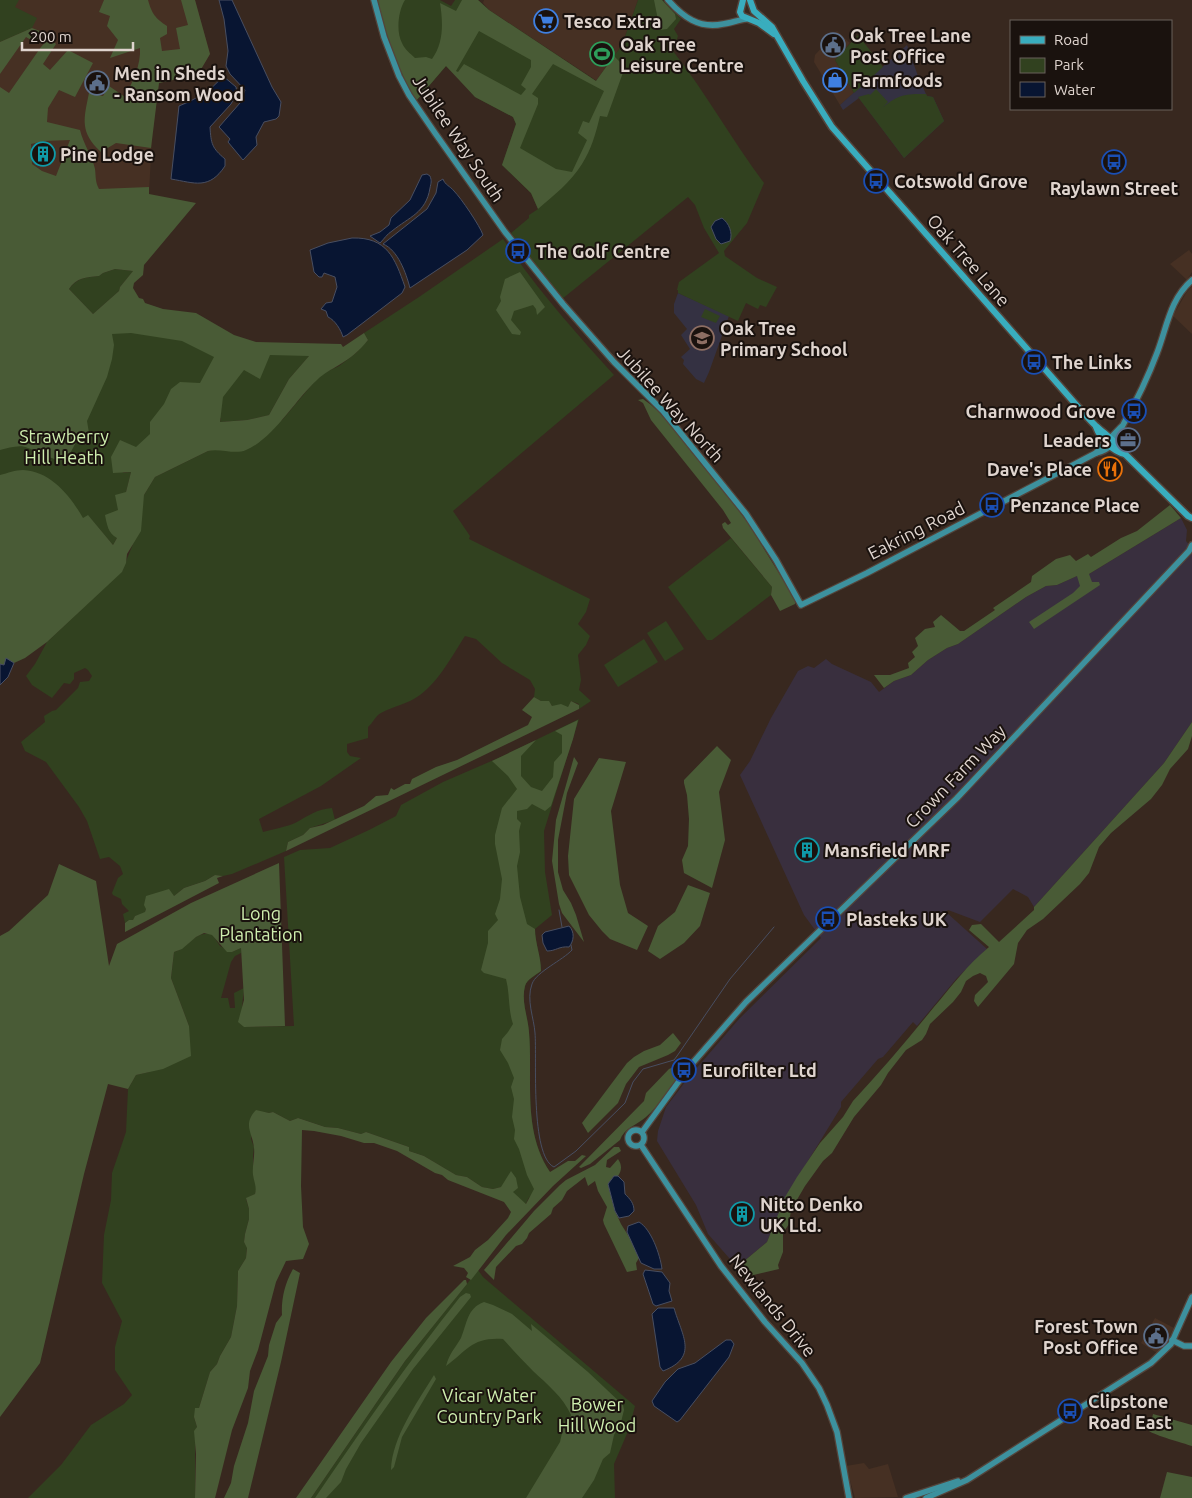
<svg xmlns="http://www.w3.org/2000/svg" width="1192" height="1498" font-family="Ubuntu,sans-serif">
<rect width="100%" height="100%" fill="#38281f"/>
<!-- built -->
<g fill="#463023">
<path d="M 0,0 L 195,0 L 210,54 L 200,71 L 178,79 L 159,83 L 152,135 L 149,194 L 0,187 Z"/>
<path d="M 484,0 L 638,0 L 622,45 L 597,81 L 489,10 L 483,3 Z"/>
<path d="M 837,31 L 850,43 L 835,60 L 854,93 L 840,105 L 814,62 L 815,55 Z"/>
<path d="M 1189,250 L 1192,254 L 1192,272 L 1187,280 L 1170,264 Z"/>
<path d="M 1192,286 L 1192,334 L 1173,316 L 1186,293 Z"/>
<path d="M 1125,431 L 1136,441 L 1127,450 L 1121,444 L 1120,439 Z"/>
<path d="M 1109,456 L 1122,468 L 1110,482 L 1105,478 L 1097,461 L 1103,457 Z"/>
<path d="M 1155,1318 L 1174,1328 L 1167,1341 L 1157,1353 L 1141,1343 Z"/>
<path d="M 864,1463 L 869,1469 L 888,1464 L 898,1497 L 855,1498 L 846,1466 Z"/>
</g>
<!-- industrial -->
<path fill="#392f3e" d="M 1181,518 L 1187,530 L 1186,541 L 1192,548 L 1192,722 L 1164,763 L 1034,907 L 1028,897 L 1013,889 L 980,922 L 948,910 L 946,912 L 987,949 L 957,978 L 917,1026 L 913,1022 L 883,1057 L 878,1059 L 841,1102 L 841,1107 L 786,1197 L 767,1242 L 737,1267 L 708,1234 L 696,1205 L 657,1141 L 658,1131 L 666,1107 L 689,1077 L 739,1019 L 821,938 L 804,915 L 740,775 L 750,761 L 771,718 L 798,671 L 808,666 L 814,668 L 826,659 L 832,664 L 871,682 L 879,692 L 894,681 L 911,675 L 928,660 L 947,648 L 958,644 L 1026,597 L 1046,586 L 1057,585 L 1079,575 L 1089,574 Z"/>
<!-- education -->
<g fill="#343142">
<path d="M 907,45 L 919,79 L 926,94 L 927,96 L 933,97 L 944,121 L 904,158 L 859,98 L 843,110 L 840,105 Z"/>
<path d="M 678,293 L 729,316 L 709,372 L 704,383 L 696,379 L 683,364 L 684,360 L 681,357 L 690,349 L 681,335 L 687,329 L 674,313 L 674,304 Z"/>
</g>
<!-- green -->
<g fill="#31411f">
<path d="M 0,0 L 19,0 L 15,7 L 37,18 L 32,28 L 0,42 Z"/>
<path d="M 377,0 L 440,0 L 451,6 L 455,0 L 478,0 L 489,10 L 596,81 L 622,45 L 638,0 L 662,0 L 681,19 L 674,29 L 678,36 L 673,51 C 706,93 732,140 764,183 L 747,223 L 724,251 L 725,256 L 757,278 L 777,287 L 766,307 L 760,305 L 758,309 L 746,303 L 738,321 L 678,293 L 678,290 L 677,290 L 679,282 L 719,253 L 704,228 L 695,205 L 688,197 L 562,299 L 511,233 L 529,218 L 529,215 L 538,209 L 531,193 L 502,165 L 516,124 L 513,117 L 475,97 L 456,75 L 446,66 L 416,101 C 398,69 386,36 377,0 Z"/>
<path d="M 858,35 L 883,67 L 854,93 L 835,60 Z"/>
<path d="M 876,89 L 888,102 L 882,108 C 899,94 905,94 926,94 L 927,96 L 933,97 L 944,121 L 904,158 L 858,97 L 869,94 L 876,101 L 870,95 Z"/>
<path d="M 503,239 C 536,288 575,332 614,375 L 453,511 L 470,536 L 469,539 L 590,599 L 586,612 L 578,624 L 590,636 L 586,645 L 578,655 L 581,680 L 579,690 L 591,701 L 579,709 L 579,704 L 571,701 L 568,708 L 552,706 L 549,702 L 541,701 L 534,697 L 535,689 L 530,680 L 502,663 L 476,639 L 465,636 C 452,656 439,681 420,695 C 408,704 394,706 381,713 C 376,715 373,723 368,727 L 368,738 L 347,744 L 347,752 L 350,756 L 361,758 L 321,786 L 259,819 L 263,832 C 273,829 286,827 295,823 C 308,816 317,809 332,808 L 335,820 L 310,828 L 303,835 L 288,842 L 286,851 L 232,874 L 223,876 L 215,875 L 205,881 L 184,888 L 174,896 L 146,909 L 145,913 L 135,916 L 133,920 L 129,920 L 125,923 L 123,914 L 129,911 L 122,904 L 121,899 L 113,895 L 112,893 L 118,878 L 123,874 L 120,866 L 109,857 L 100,859 L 87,821 L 79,807 L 46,762 L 25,751 L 21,742 L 45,722 L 44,716 L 52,711 L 56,710 L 78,688 L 80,682 L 89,681 L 92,676 L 88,670 L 85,668 L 74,673 L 74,679 L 70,684 L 64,683 L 52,698 L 32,685 L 26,676 L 35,664 L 47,642 L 122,571 L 133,544 L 144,495 L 155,477 L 208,451 L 216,449 L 243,451 L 283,419 L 315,381 L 324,373 L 339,366 L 356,353 L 368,340 L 364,333 L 419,297 Z"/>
<path d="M 115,269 L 133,271 L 120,287 L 119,291 L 93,314 L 69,289 C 77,278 86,277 99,276 L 103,273 Z"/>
<path d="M 705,309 L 720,316 L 716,323 L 701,317 Z"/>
<path d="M 87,322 L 184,338 L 231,354 L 310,355 L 289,379 L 269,415 L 247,420 L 220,422 L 221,418 L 122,473 L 131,472 L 126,492 L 118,510 L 117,538 L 113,545 L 90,518 L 0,591 L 0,424 Z"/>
<path d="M 731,538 L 772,587 L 771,595 L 712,640 L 707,640 L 668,587 Z"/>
<path d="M 666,621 L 684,649 L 665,661 L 647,633 Z"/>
<path d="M 644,639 L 658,662 L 618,687 L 604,665 Z"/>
<path d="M 579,719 L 544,831 L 545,872 L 552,915 L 535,929 C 535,943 541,956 541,971 C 536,975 527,979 525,986 C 521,1002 528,1017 529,1032 C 533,1079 522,1130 550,1172 L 528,1199 L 526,1204 L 501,1187 L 493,1189 L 482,1187 L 467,1177 L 456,1175 L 424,1156 L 409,1151 L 409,1147 L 366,1132 L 361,1134 L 338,1128 L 325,1127 L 298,1118 L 290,1121 L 273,1112 L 269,1113 L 256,1111 L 251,1139 L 254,1147 L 253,1155 L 253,1174 L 257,1188 L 255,1194 L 246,1199 L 249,1209 L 249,1219 L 245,1234 L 244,1242 L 247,1247 L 246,1258 L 238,1271 L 237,1306 L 231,1337 L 220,1356 L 217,1364 L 210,1372 L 199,1408 L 194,1417 L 197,1427 L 195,1437 L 195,1498 L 28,1498 L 61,1465 L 91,1425 L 124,1404 L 132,1395 L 115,1370 L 115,1347 L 122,1321 L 102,1283 L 104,1235 L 111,1200 L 112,1173 L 126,1132 L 128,1089 L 136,1075 L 149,1072 L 189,1026 L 171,978 L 174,952 C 189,947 194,931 212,934 L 220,946 L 232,952 L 241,948 L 241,953 L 235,956 L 231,962 L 221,998 L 228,998 L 230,1008 L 235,1008 L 234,993 L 244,988 L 242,1007 L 244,1027 L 294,1026 L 284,857 L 300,850 L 330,848 L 369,830 L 396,816 L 401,805 L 443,782 L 503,756 Z"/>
<path d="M 478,1270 L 483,1277 L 635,1406 L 629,1429 L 614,1464 L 615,1498 L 311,1498 L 405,1361 Z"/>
</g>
<!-- forest -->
<g fill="#495b36" fill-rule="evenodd">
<path d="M 104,0 L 148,0 C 152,14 155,18 167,26 L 167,34 L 160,38 L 162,51 L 180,49 L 176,28 L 188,25 L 181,0 L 195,0 L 210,54 L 200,71 L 178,79 L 159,83 L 151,148 L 116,143 L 101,152 C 79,132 84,118 89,93 L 103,96 L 109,86 L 125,97 C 133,81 141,65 140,48 L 110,58 L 118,40 L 107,26 L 110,16 L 99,12 Z"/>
<path d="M 377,0 L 405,0 C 398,11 396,32 402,43 C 405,50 410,53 415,58 L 426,57 L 432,59 C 444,43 443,22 440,3 L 456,11 L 462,0 L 478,0 L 489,10 L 596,81 L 614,56 L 625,67 L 607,117 L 600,116 C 596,133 591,150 582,164 C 571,182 553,196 538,209 L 531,193 L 502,165 L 516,124 L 513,117 L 475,97 L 446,66 L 416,101 C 398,69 386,36 377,0 ZM 479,31 L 531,60 L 531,67 L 521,85 L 526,89 L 521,95 L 464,64 L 458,72 L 456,71 ZM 553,64 L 604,91 L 589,123 L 583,121 L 578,133 L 587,140 L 572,172 L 556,169 L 520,148 L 538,104 L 538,98 L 532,94 Z"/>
<path d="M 654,0 L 662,0 L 675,14 L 676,19 L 667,29 L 660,30 Z"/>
<path d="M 32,28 L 45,33 L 38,44 L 26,37 L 0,74 L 0,42 Z"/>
<path d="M 49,38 L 56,44 L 43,64 L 50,70 L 68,50 L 93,63 L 75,97 L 59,90 L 48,108 L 47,122 L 80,130 C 83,143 93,158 95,169 C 96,177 95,181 99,189 L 149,187 L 149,194 L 196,203 L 144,265 L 143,275 L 134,283 L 133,288 L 139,298 L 143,299 L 145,303 L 163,309 L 196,313 L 234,335 L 256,342 L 341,344 L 343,347 L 364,333 L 368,340 C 360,350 351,358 339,365 C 331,370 324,373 317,380 C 295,400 273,439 246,450 C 235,455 220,448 208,451 L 155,477 L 144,495 L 141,531 L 127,554 L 126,563 L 122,572 L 47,642 L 25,658 L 14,663 L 6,659 L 5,665 L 0,664 L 0,475 C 8,473 15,470 23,470 C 51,471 71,497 83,518 L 88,515 L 113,545 L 117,538 C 108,533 107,525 105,515 L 118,510 L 115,495 L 126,492 L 131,472 L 113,473 L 111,457 L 120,440 L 136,447 L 150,434 L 150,422 L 164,404 L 171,389 L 180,382 L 200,383 L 214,357 L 182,341 L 131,333 L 112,334 L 114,345 L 112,359 L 107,377 L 87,421 L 89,433 L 81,433 L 66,461 C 52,461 42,452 28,448 C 20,444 9,448 0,450 L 0,87 L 9,93 L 41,47 ZM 70,140 L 56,176 L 42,171 L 32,164 L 31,144 L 44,141 ZM 115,269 L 133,271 L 120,287 L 119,291 L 93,314 L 69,289 C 76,278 86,277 99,276 L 103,273 ZM 270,355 L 309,356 L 289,379 L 269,415 L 247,420 L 220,422 L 223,397 L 244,370 L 260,379 Z"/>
<path d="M 520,272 L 545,307 L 537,315 L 536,309 L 533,305 L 514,311 L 511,320 L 521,332 L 520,335 L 512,334 L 496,310 L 501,301 L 500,297 L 505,279 Z"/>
<path d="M 643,399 C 664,413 678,435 693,454 L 698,457 L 748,523 L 795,599 L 795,604 L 780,611 L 771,595 L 772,587 L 723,528 L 722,524 L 725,522 L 728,525 L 731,523 L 723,510 L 651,420 L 643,403 L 638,400 Z"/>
<path d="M 1170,505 L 1181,518 L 1089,574 L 1092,582 L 1099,582 L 1100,585 L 1034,629 L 1029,622 L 1073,593 L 1080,586 L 1077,576 L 1057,585 L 1046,586 L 1026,597 L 958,644 L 947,648 L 928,660 L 911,675 L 894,681 L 884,688 L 874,675 L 890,675 L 909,668 L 908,663 L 915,657 L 912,652 L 918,646 L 915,638 L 925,629 L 935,627 L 933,622 L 941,615 L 960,631 L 964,631 L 995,610 L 993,608 L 1031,582 L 1032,576 L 1056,559 L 1070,555 L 1076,561 L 1088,554 L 1091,557 L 1121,538 L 1137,531 Z"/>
<path d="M 534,697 L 541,701 L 549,701 L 552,706 L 561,704 L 568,707 L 571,701 L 579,705 L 579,709 L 286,851 L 288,842 L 303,835 L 310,828 L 323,825 L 364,806 L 376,796 L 388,795 L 391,788 L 394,790 L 405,784 L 410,784 L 412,779 L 436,767 L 457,760 L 528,725 L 532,717 L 522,710 Z"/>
<path d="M 578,720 L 573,739 L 551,806 L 545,811 L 532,804 L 527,809 L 517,811 L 517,819 L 521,823 L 519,831 L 520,852 L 517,866 L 520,897 L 527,924 L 535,929 C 535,943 541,956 541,971 C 536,975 527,979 525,986 C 521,1002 528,1017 529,1032 C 533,1079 522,1131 550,1172 L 568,1161 L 575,1161 L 582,1155 L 586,1156 L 553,1186 L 506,1235 L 471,1280 L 466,1277 L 468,1273 L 464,1268 L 453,1266 L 470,1257 L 475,1250 L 488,1240 L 508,1218 L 511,1212 L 504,1202 L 448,1180 L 442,1175 L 435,1173 L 397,1151 L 374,1143 L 364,1143 L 341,1136 L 314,1131 L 302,1130 L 301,1186 L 303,1227 L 309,1244 L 303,1259 L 286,1261 L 276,1282 L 258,1350 L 250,1371 L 248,1388 L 232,1430 L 215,1498 L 195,1498 L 196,1454 L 194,1431 L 197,1427 L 194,1417 L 195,1408 L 199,1408 L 210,1372 L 217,1364 L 220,1356 L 231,1337 L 237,1306 L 238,1271 L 246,1258 L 247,1248 L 244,1242 L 245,1234 L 249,1219 L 249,1209 L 246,1198 L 255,1194 C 257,1187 254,1182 253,1175 C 252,1166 255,1156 254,1148 C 253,1133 242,1125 256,1110 L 269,1113 L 273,1112 L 290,1121 L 298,1118 L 325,1127 L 338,1128 L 361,1134 L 366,1132 L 409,1147 L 409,1151 L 424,1156 L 456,1175 L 467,1177 L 482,1187 L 493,1189 L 501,1187 L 511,1171 L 516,1178 L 518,1188 L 513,1192 L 526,1204 L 534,1189 L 527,1175 L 519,1149 L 514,1139 L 515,1130 L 512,1117 L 514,1099 L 511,1087 L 514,1078 L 508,1063 L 500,1050 L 502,1039 L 508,1032 L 513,1024 C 508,1010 510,994 506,979 L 484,973 L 481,970 L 488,943 L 488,931 L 498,920 L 495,914 L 500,899 L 502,879 L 495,844 L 495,835 L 502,808 L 517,789 L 508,776 L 492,761 L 536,740 L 521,756 L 521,776 L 531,787 L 542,791 L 553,777 L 554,762 L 562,753 L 562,735 L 555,731 Z"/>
<path d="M 1192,722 L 1192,736 L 1188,749 L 1170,769 L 1162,785 L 1151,799 L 1111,833 L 1099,847 L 1089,873 L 1080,884 L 1043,919 L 1027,930 L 1018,943 L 1014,964 L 978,1007 L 974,1001 L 975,995 L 988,982 L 986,976 L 980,973 L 973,976 L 966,981 L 961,992 L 953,1002 L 930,1024 L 926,1034 L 922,1040 L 906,1050 L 888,1073 L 881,1085 L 854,1117 L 832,1153 L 823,1161 L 805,1186 L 791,1210 L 789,1224 L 783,1233 L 783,1252 L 778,1265 L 779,1269 L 741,1278 L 737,1267 L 767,1242 L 785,1197 L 797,1177 L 820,1143 L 843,1117 L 853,1101 C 881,1071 908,1039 934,1007 C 952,986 967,965 989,947 L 969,930 L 972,925 L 981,924 L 999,942 L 1034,910 L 1034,907 L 1164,763 Z"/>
<path d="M 717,746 L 731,760 L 719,792 L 725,840 L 712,888 L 684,873 L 682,860 L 688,846 L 689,819 L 687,795 L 684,783 L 684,780 Z"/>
<path d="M 574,757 L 578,763 L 567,793 L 558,840 L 558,872 L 563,890 L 571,903 L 576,915 L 584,942 L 562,913 L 559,904 L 552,861 L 556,820 Z"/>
<path d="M 599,758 L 626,762 L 611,811 L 620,885 L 628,913 L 648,926 L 637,950 L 610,939 L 602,931 L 589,915 L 569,875 L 568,856 L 574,799 Z"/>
<path d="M 279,863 L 285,1026 L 244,1027 L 238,1022 L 244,1000 L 241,948 L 232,952 L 227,952 L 212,935 L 204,933 L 196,937 L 182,949 L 174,952 L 171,978 L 189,1026 L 191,1056 L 163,1069 L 136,1075 L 128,1089 L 108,1084 L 84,1174 L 40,1363 L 0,1417 L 0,936 L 9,931 L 48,895 L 59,864 L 96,881 L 109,966 L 117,944 L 191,903 Z"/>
<path d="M 215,875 L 223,876 L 217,878 L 219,883 L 125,932 L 125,923 L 129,920 L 133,920 L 135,916 L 145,912 L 146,909 L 144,905 L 146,896 L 169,889 L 174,896 L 184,888 L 205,881 Z"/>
<path d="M 688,885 L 710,893 L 700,926 L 684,943 L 660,959 L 648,951 L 658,926 L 675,912 Z"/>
<path d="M 673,1033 L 681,1043 L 675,1051 L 668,1055 L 639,1067 L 626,1084 L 618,1103 L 588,1133 L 582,1123 L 627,1063 L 634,1057 L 644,1051 L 660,1045 Z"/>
<path d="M 678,1065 L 681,1070 L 681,1074 C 669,1088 660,1105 646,1117 C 637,1125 624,1128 620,1140 L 590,1164 L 581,1168 L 579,1167 L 644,1101 L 646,1093 L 669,1069 Z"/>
<path d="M 614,1147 L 619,1147 L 621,1151 L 607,1160 L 606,1167 L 610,1168 L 618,1159 C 622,1165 622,1170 618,1176 L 614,1176 L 608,1184 L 615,1211 L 621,1224 L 631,1240 L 639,1258 L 636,1263 L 637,1270 L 627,1272 L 604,1224 L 603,1220 L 607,1207 L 598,1191 L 595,1181 L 588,1186 L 585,1177 L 567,1191 L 562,1200 L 553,1208 L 551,1214 L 529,1233 L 527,1238 L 522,1244 L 516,1246 L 496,1267 L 494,1280 L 484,1270 L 534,1211 L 560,1185 L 566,1180 L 595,1165 Z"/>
<path d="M 293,1269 L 300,1273 L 281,1362 L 248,1498 L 224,1498 L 231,1483 L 234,1466 L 248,1423 L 254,1391 L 268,1356 L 269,1345 L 276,1323 L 282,1315 C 281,1299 285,1283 293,1269 Z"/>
<path d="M 464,1280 L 466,1280 L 467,1284 L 405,1361 L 311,1498 L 296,1498 L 391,1362 L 426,1318 Z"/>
<path d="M 466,1293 L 470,1294 L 471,1297 L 413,1369 L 361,1443 L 346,1469 L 341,1482 L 326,1498 L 315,1498 C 362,1429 408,1362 460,1297 Z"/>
<path d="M 484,1302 L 493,1305 L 512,1314 L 532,1331 L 531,1324 L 588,1372 L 623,1405 L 624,1410 L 621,1422 L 614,1435 L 610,1453 L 603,1459 L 594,1480 L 582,1498 L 526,1498 L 560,1442 L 565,1420 L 569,1420 L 571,1415 C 563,1397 547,1384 533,1371 C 523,1361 512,1349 503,1339 C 472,1337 468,1350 446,1366 C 450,1352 454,1350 461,1338 C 467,1324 467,1308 484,1302 Z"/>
<path d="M 434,1375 L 436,1379 L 402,1437 L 394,1467 L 391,1470 C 392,1437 417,1403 434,1375 Z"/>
<path d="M 1153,1414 L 1192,1425 L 1192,1446 C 1183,1443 1154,1435 1149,1431 Z"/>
<path d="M 1167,1472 L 1192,1477 L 1192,1498 L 1160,1498 Z"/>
</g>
<!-- water -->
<g fill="#081532" stroke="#484e61">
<path d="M 232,0 L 272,87 L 281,102 L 279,116 L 276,119 L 264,122 L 256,137 L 257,145 L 243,160 L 228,142 L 230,139 L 219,127 L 240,103 L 245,90 L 230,74 L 226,66 L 228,51 L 224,19 L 219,0 Z"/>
<path d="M 223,76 L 236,87 L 237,93 L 231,104 L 210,127 C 211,144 212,148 225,159 L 225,166 C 209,190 195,183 171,179 L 179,106 C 196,99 211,91 223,76 Z"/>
<path d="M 427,174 L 430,176 C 432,181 431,183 430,188 C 426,213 409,217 392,231 C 387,234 384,239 380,243 L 370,236 L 380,232 L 389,225 L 391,218 L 410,200 L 422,175 Z"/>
<path d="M 443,179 C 445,185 450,186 454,191 C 461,198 480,226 483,235 L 467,250 L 410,288 C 406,273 398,250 383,244 L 427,209 L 436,193 L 438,182 Z"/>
<path d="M 722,218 C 729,223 733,233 730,241 L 721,244 L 716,239 L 711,227 L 715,221 Z"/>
<path d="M 352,238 C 387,237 395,258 405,287 L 402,293 L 347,335 L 343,337 C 341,330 335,320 328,317 L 326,311 L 321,309 L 326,303 L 332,302 L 337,287 L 335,277 L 324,273 L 322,277 L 319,277 L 314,272 L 310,250 L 328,243 Z"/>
<path d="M 6,658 L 14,663 L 8,677 L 0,685 L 0,664 L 4,665 Z"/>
<path d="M 569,926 C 575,932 574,941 569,947 C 559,946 556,951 547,951 L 543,943 L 542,935 L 545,932 Z"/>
<path d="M 614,1176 L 618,1176 L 624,1182 L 625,1194 C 630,1199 634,1203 634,1211 L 629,1216 L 619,1218 L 615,1211 L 608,1184 Z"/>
<path d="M 639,1222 C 651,1229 660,1254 662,1269 L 654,1269 L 641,1263 L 627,1232 L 628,1226 Z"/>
<path d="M 645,1270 L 662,1272 L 670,1283 L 669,1291 L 672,1301 L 656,1306 L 653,1304 L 643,1274 Z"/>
<path d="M 658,1308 L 674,1308 C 682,1336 699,1357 663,1371 L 660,1367 L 652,1314 Z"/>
<path d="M 726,1340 L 731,1340 L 734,1344 L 729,1357 L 680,1420 L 677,1422 L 654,1406 L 652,1401 L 665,1382 L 678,1369 L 695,1363 Z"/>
</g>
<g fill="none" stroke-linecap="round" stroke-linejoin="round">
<!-- stream -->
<g stroke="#484e61" stroke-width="1">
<path d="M 559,910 L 562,927"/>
<path d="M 571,945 L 572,950 C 563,960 536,972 532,984 C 526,1000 534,1018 535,1033 C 537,1058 530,1156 554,1167 L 576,1151 L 625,1103 L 633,1082 L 643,1069 L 674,1060 L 677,1056 L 730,979 L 774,927"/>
</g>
<!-- secondary casing -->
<g stroke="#53443b" stroke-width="8">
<g id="secondary">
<path d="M 374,0 L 384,37 L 399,76 L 409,95 L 435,133 L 505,232 L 563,304 L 614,362 L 663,411 L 746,514 L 776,560 L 801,605 L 867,573 L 1096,453 C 1113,450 1117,436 1124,423 C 1137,400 1148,377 1157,353 C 1167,327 1170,299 1192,280"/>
<path d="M 668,0 C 683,17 699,29 723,24 C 731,23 738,20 746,19"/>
<path d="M 1096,453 L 1121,427"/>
<circle cx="636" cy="1138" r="8"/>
<path d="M 642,1132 L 690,1066 L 746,1002 L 957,798 L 1189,551 L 1192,545"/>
<path d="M 641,1145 L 721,1266 L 765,1322 L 802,1363 L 819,1388 L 827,1405 L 837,1432 L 849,1498"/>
<path d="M 1172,1340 L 1184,1346 L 1192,1346"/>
<path d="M 906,1498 L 958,1481"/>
<path d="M 926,1498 L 967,1480 L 1151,1363 L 1171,1344 L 1192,1297"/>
</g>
</g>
<!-- primary casing -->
<g stroke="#53443b" stroke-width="9">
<g id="primary">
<path d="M 743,0 L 740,12 L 742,16 L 759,23 L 774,34"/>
<path d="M 750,0 L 754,11 L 772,27 L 803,81 L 832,127 L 1079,408 C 1085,414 1090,421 1096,426 C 1106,435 1118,443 1125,454 L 1188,516 L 1192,518"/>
<path d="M 1096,427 C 1100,438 1113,452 1125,454"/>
</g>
</g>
<!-- secondary -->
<use href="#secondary" stroke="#3d919e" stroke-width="5.5"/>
<!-- primary -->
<use href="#primary" stroke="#39adbe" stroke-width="6"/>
</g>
<!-- icons -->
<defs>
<g id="supermarket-ring" transform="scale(1.25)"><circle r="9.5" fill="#1a120e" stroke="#3f7fe0" stroke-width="1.5"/><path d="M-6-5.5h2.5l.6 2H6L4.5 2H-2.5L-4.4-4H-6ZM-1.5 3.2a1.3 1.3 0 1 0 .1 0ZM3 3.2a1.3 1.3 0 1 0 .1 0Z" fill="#3f7fe0"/></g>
<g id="civic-ring" transform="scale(1.25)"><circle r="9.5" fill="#1a120e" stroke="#5c6f8a" stroke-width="1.5"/><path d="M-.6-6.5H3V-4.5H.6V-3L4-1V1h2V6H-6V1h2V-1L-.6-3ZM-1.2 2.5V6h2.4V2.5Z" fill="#5c6f8a"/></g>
<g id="stadium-ring" transform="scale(1.25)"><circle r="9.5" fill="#1a120e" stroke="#2e9e5b" stroke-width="1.5"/><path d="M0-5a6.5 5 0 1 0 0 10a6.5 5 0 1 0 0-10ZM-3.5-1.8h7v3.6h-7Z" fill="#2e9e5b"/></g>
<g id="shop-ring" transform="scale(1.25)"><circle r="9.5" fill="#1a120e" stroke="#3f7fe0" stroke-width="1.5"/><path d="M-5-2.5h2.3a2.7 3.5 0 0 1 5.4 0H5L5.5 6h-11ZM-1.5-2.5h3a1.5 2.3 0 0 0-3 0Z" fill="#3f7fe0"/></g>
<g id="building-ring" transform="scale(1.25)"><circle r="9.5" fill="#1a120e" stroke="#0f9aa8" stroke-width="1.5"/><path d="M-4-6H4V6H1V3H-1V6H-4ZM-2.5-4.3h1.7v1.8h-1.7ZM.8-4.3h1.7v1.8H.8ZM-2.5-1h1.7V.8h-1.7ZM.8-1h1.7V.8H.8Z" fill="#0f9aa8"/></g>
<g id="bus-ring" transform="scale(1.25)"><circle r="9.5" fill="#1a120e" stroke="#1a4fb4" stroke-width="1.5"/><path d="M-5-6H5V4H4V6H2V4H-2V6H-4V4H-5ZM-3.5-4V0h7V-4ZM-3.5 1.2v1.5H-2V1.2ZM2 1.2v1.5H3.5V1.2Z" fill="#1a4fb4"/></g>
<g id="school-ring" transform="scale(1.25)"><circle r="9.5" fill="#1a120e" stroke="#8d6e63" stroke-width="1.5"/><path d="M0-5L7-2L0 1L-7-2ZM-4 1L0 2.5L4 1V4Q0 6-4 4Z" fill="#8d6e63"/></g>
<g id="office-ring" transform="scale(1.25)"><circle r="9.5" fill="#1a120e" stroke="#5c6f8a" stroke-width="1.5"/><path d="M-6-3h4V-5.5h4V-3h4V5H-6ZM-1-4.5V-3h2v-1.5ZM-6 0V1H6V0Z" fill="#5c6f8a"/></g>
<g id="restaurant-ring" transform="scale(1.25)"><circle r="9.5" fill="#1a120e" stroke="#e8710a" stroke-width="1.5"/><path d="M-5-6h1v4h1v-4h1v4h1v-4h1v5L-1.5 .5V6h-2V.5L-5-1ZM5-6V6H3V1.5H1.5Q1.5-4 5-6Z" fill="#e8710a"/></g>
</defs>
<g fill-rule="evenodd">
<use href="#supermarket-ring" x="546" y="21"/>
<use href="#civic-ring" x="833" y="45"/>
<use href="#stadium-ring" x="602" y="54"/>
<use href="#shop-ring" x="835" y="80"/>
<use href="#civic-ring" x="97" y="83"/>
<use href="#building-ring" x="43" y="154"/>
<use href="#bus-ring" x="1114" y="162"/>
<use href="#bus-ring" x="876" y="181"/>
<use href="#bus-ring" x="518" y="251"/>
<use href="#school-ring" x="702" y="338"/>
<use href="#bus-ring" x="1034" y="362"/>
<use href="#bus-ring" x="1134" y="411"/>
<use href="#office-ring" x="1128" y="440"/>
<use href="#restaurant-ring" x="1110" y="469"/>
<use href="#bus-ring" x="992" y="505"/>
<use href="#building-ring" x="807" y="850"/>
<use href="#bus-ring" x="828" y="919"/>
<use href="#bus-ring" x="684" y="1070"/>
<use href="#building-ring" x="742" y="1214"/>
<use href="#civic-ring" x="1156" y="1336"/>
<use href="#bus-ring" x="1070" y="1411"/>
</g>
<g text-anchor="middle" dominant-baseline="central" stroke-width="4" stroke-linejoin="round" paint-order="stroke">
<!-- poi labels -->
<g font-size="18" font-weight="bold" fill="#dfd4ce" stroke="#1a120e" text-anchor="start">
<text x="564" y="21">Tesco Extra</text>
<text x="850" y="35">Oak Tree Lane<tspan x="850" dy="21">Post Office</tspan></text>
<text x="620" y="44">Oak Tree<tspan x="620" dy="21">Leisure Centre</tspan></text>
<text x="114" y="73">Men in Sheds<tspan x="114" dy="21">- Ransom Wood</tspan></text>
<text x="852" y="80">Farmfoods</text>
<text x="60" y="154">Pine Lodge</text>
<text x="894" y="181">Cotswold Grove</text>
<text x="1114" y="188" text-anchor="middle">Raylawn Street</text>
<text x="536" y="251">The Golf Centre</text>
<text x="720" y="328">Oak Tree<tspan x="720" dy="21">Primary School</tspan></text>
<text x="1052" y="362">The Links</text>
<text x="1116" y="411" text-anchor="end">Charnwood Grove</text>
<text x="1110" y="440" text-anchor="end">Leaders</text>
<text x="1092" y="469" text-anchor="end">Dave's Place</text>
<text x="1010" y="505">Penzance Place</text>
<text x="824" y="850">Mansfield MRF</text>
<text x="846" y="919">Plasteks UK</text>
<text x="702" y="1070">Eurofilter Ltd</text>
<text x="760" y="1204">Nitto Denko<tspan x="760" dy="21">UK Ltd.</tspan></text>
<text x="1138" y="1326" text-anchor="end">Forest Town<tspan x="1138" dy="21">Post Office</tspan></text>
<text x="1088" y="1401">Clipstone<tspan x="1088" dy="21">Road East</tspan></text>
</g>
<!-- street labels -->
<g font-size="18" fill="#dfd4ce" stroke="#1a120e">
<text transform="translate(459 138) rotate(56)">Jubilee Way South</text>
<text transform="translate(969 260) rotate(49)">Oak Tree Lane</text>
<text transform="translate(671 404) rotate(48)">Jubilee Way North</text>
<text transform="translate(916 530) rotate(-27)">Eakring Road</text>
<text transform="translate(955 776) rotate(-46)">Crown Farm Way</text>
<text transform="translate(773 1305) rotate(51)">Newlands Drive</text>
</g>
<!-- park labels -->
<g font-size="18" fill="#cfefaf" stroke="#1a120e">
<text x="64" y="436">Strawberry<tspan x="64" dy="21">Hill Heath</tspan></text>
<text x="261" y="913">Long<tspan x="261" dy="21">Plantation</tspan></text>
<text x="489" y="1395">Vicar Water<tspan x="489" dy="21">Country Park</tspan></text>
<text x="597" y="1404">Bower<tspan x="597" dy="21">Hill Wood</tspan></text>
</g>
</g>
<!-- legend -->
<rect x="1010" y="20" width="162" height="90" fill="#1a120e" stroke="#69605b"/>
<rect x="1020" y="36" width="25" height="8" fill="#39adbe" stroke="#69605b"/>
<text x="1054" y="45" font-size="15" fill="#dfd4ce">Road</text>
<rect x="1020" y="58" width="25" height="15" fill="#31411f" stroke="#69605b"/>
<text x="1054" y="70" font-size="15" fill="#dfd4ce">Park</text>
<rect x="1020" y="82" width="25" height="15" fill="#081532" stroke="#69605b"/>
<text x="1054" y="95" font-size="15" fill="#dfd4ce">Water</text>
<!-- scale -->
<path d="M22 42v8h111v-8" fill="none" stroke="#dfd4ce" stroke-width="2.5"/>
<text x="30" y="42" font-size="15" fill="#dfd4ce" stroke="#1a120e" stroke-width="4" paint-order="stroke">200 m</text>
</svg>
